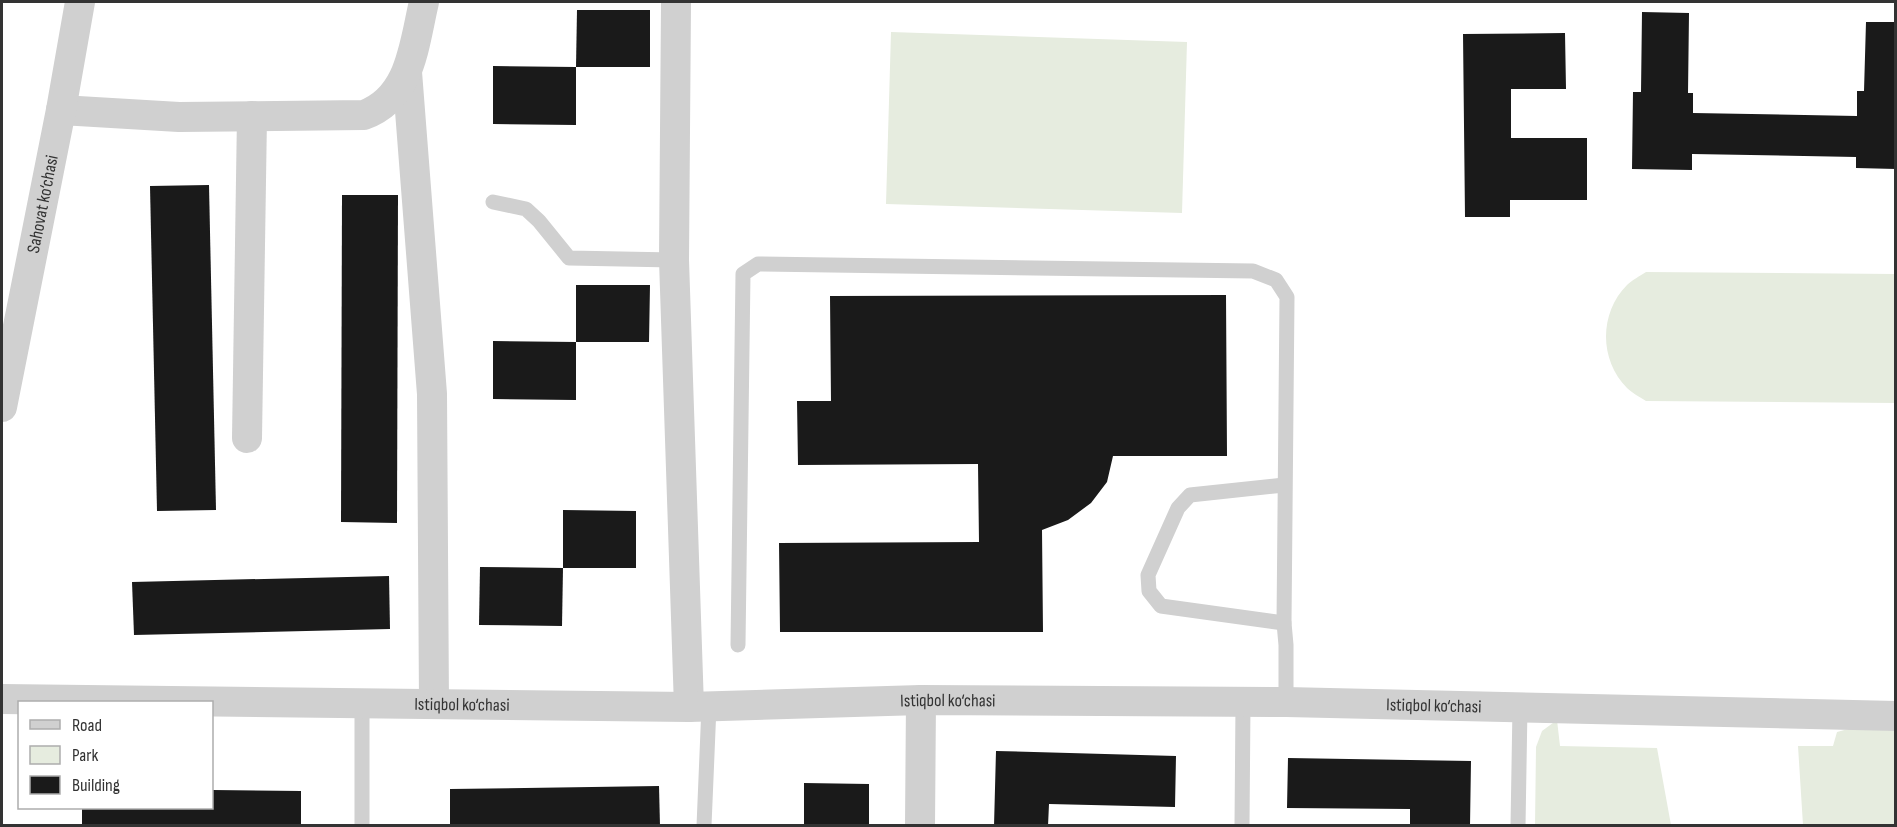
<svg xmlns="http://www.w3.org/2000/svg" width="1897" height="827" font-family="'Sofia Sans Condensed',sans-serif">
<rect width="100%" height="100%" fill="#fff"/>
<!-- green -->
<g fill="#e6ecdf">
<path d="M 891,32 L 1187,42 L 1182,213 L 886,204 Z"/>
<path d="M 1646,272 L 1895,274 L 1895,403 L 1646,401 C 1640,397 1632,393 1627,388 C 1599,360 1599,313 1627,285 C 1632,280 1640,276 1646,272 Z"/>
<path d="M 1557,720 L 1560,746 L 1657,748 L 1671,825 L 1535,826 L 1536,747 L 1542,731 Z"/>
<path d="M 1859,726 L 1895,727 L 1895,825 L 1803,825 L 1798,746 L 1833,746 L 1837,732 Z"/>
</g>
<!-- building -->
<g fill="#1a1a1a">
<path d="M 577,10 L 650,10 L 650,67 L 576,67 Z"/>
<path d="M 1642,12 L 1689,13 L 1688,93 L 1693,93 L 1693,113 L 1857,116 L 1857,91 L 1864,91 L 1866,22 L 1896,22 L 1896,169 L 1856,168 L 1856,157 L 1692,154 L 1692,170 L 1632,169 L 1633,92 L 1641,92 Z"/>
<path d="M 1565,33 L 1566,89 L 1511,89 L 1511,138 L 1587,138 L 1587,200 L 1510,200 L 1510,217 L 1465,217 L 1463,34 Z"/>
<path d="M 493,66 L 576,67 L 576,125 L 493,124 Z"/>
<path d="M 209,185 L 216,510 L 157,511 L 150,186 Z"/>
<path d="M 342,195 L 398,195 L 397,523 L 341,522 Z"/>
<path d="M 576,285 L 650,285 L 649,342 L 576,342 L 576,400 L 493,399 L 493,341 L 576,342 Z"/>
<path d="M 1226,295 L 1227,456 L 1113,456 L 1107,482 L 1091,503 L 1068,520 L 1042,530 L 1043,632 L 780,632 L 779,543 L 979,542 L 978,464 L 798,465 L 797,401 L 831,401 L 830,296 Z"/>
<path d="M 563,510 L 636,511 L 636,568 L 563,568 Z"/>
<path d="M 480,567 L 563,568 L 562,626 L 479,625 Z"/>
<path d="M 389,576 L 390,629 L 134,635 L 132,582 Z"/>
<path d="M 996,751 L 1176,756 L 1175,807 L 1049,804 L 1048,826 L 994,826 Z"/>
<path d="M 1288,758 L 1471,761 L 1470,826 L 1410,826 L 1410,809 L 1287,808 Z"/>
<path d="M 804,783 L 869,784 L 869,826 L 804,826 Z"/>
<path d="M 659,786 L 660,826 L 450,826 L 450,789 Z"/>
<path d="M 212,790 L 301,791 L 301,826 L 82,826 L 82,808 L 212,808 Z"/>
</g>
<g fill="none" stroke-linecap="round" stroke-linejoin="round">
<!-- lane -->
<g stroke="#d0d0d0" stroke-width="15">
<path d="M 493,202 L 526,209 L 539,221 L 569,258 L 674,260"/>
<path d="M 1284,623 L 1161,606 L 1149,591 L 1148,575 L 1178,508 L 1190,495 L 1284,485"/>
<path d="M 738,645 L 743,274 L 758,264 L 1253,271 L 1276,280 L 1287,297 L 1284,623 L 1286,645 L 1286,702"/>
<path d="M 362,704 L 362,826"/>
<path d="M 704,826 L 709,706"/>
<path d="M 1242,826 L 1243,703"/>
<path d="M 1518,826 L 1520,707"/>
</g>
<!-- street -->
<g stroke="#d0d0d0" stroke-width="30">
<path d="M 676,2 L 674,260 L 689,707"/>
<path d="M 407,72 L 432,394 L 434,704"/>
<path d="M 61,110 L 179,117 L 364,115 C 411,98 414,44 424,2"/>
<path id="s1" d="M 2,407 L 61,110 L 80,2"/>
<path d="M 247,438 L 252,116"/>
<path id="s2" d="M 2,699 L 689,707 L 921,700 L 1286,702 L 1896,716"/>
<path d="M 920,826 L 921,700"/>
</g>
</g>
<g text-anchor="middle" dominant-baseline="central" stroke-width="6" stroke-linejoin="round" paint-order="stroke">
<!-- street labels -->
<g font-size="18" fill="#333" stroke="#fff">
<text stroke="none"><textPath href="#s1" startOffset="207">Sahovat ko‘chasi</textPath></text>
<text stroke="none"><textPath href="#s2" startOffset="946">Istiqbol ko‘chasi</textPath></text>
<text stroke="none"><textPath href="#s2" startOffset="460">Istiqbol ko‘chasi</textPath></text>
<text stroke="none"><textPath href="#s2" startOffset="1432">Istiqbol ko‘chasi</textPath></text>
</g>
</g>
<!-- border -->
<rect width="1897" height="827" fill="none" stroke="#333333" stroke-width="6"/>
<!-- legend -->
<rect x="18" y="701" width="195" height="108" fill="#ffffff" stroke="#adadad" stroke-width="1.5"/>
<rect x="30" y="720" width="30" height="9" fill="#d0d0d0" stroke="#adadad" stroke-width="1.5"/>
<text x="72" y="731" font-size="18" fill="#333333">Road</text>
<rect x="30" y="746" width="30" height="18" fill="#e6ecdf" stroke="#adadad" stroke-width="1.5"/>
<text x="72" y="761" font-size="18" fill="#333333">Park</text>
<rect x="30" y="776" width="30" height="18" fill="#1a1a1a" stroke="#adadad" stroke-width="1.5"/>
<text x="72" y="791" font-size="18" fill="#333333">Building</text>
</svg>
